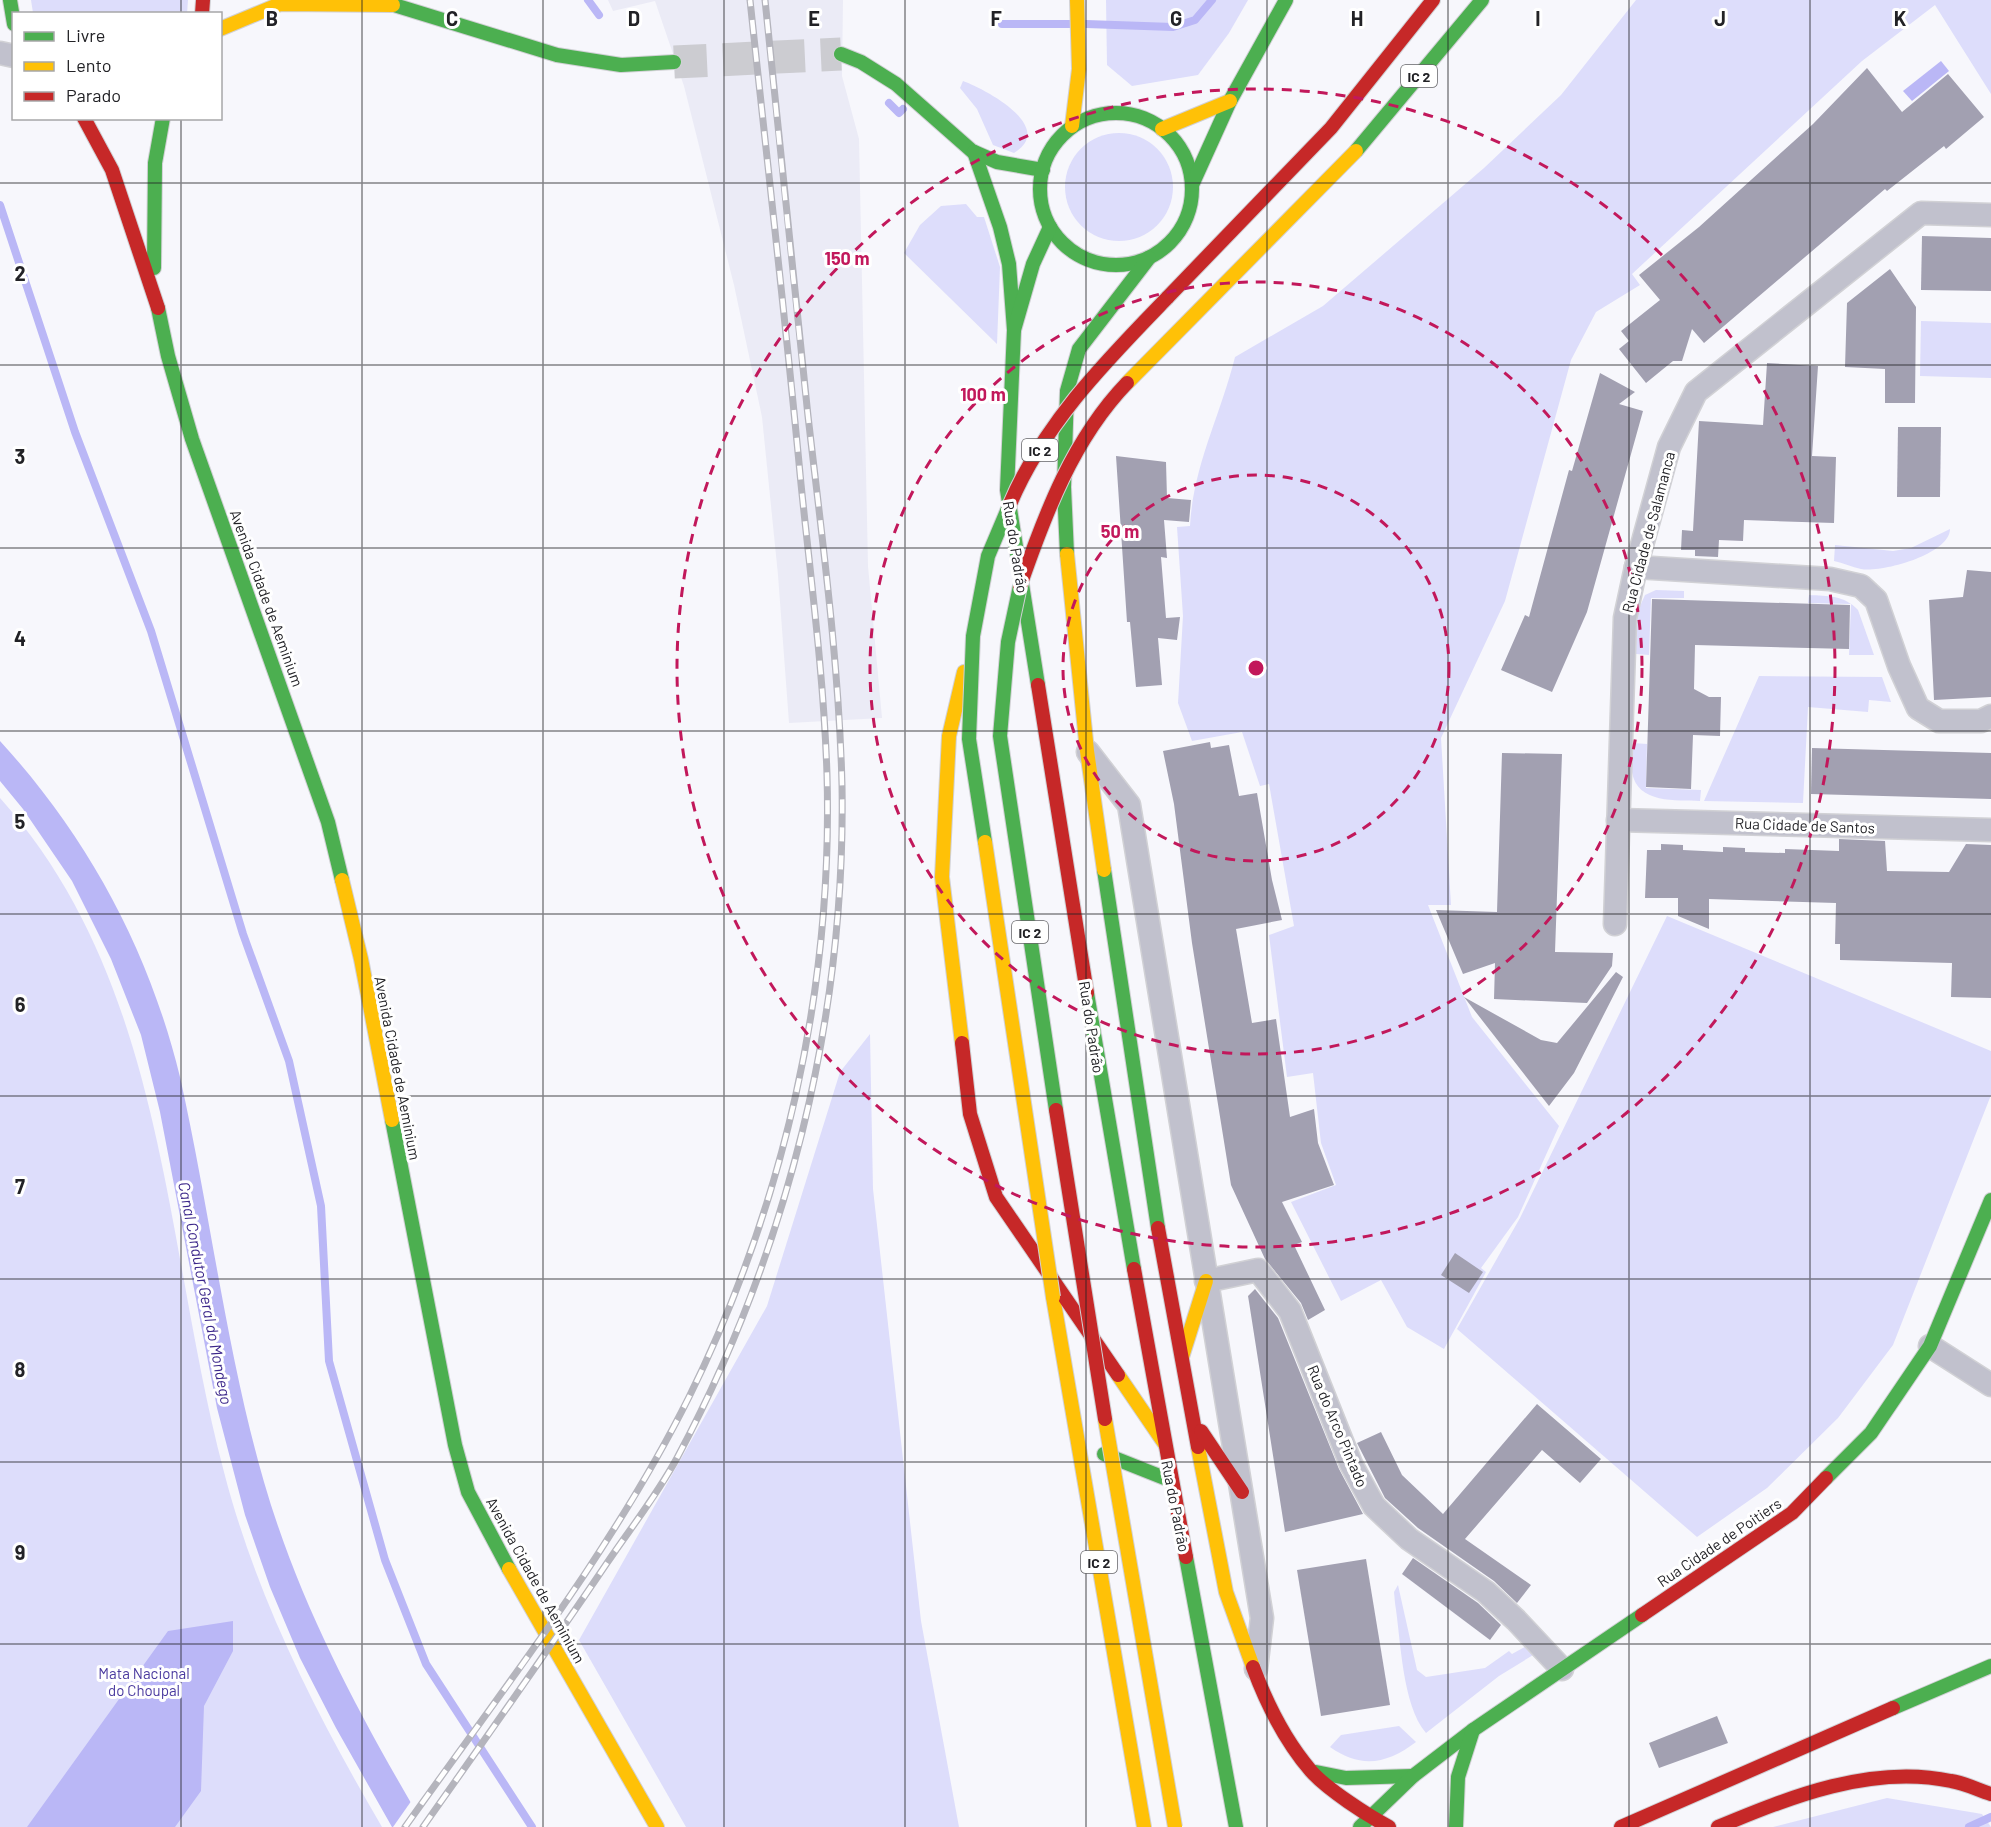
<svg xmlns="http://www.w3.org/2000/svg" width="1991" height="1827" font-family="Barlow,sans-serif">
<rect width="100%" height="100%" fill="#f7f7fc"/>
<!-- built -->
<path fill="#ebebf6" d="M 608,0 L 843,0 L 842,76 L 859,139 L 868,566 L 882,718 L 789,723 L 778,575 L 762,417 L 734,285 L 684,86 L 655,1 L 613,11 Z"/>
<!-- green -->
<g fill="#ddddfb">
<path d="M 31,0 L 188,0 L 187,14 L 33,13 Z"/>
<path d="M 1106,0 L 1248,0 L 1229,33 L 1198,75 L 1132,86 L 1107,65 Z"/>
<path d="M 1636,0 L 1991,0 L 1991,94 L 1935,5 L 1862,61 L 1632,274 L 1640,285 L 1596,312 L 1571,360 L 1505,601 L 1441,738 L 1451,905 L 1428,905 L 1472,1017 L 1559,1126 L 1518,1217 L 1481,1268 L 1486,1272 L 1444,1349 L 1407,1327 L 1381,1280 L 1341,1301 L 1291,1202 L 1336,1185 L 1321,1143 L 1313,1073 L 1287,1077 L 1269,935 L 1294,926 L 1269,784 L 1260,786 L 1242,732 L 1192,741 L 1178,703 L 1183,616 L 1177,527 L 1190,526 C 1193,466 1221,414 1235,357 L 1323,306 L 1484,168 L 1561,95 Z"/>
<path d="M 963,81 C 985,89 1057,127 1014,153 L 993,145 L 977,109 L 960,88 Z"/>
<circle cx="1119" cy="187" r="54"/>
<path d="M 966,204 L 977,217 L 984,217 L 1000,267 L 997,344 L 904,253 L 920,225 L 941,206 Z"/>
<path d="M 1921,321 L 1991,323 L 1991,378 L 1920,376 Z"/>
<path d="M 1950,529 C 1950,554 1882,573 1861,569 C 1852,567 1843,563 1834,561 L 1835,545 L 1893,551 L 1911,548 Z"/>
<path d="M 1656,590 L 1684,591 L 1684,598 L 1651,598 L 1649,655 L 1636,654 L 1637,613 L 1645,595 Z"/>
<path d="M 1809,595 C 1828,596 1844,595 1858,610 L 1874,655 L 1849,655 L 1851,604 L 1808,603 Z"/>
<path d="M 1759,676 L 1882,677 L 1891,702 L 1869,700 L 1868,712 L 1808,707 L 1803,803 L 1704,801 Z"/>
<path d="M 1633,743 L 1647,744 L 1646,788 L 1701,790 L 1700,801 C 1677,800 1637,804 1632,772 C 1630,763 1633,752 1633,743 Z"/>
<path d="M 0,798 C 167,985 163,1241 224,1472 C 257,1599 316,1714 382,1827 L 0,1827 Z"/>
<path d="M 1667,916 L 1991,1051 L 1991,1095 L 1893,1345 L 1838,1418 L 1767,1488 L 1697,1537 L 1457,1329 L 1520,1218 Z"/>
<path d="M 870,1034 L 873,1189 L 921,1621 L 959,1827 L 686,1827 L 579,1640 L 767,1306 L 840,1072 Z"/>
<path d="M 1398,1585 L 1417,1670 L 1426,1677 L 1485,1668 L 1509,1651 L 1512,1654 L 1532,1643 L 1538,1652 L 1499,1676 L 1426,1733 C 1402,1705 1401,1640 1395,1603 L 1394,1592 Z"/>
<path d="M 1399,1726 L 1416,1742 C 1387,1764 1361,1769 1330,1747 L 1341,1735 Z"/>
<path d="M 1887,1798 L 1982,1814 L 1991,1827 L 1773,1827 Z"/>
</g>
<!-- water -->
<g fill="#bab7f6">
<path d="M 1941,61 L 1949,71 L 1912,101 L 1903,91 Z"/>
<path d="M 0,741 C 88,837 149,950 180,1077 C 210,1211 226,1350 264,1482 C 300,1606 360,1716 425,1827 L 392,1827 L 336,1728 L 300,1658 L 270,1587 L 245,1515 L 217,1408 L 160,1112 L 141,1035 L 111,959 L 72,881 L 23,809 L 0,781 Z"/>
<path d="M 233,1621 L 233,1651 L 204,1706 L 201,1791 L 175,1827 L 27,1827 L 168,1631 Z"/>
</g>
<!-- pier -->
<path fill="#f7f7fc" d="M 412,1800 L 428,1827 L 393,1827 Z"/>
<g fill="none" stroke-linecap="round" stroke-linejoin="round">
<!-- stream -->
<g stroke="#bab7f6" stroke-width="8">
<path d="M 588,0 L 599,15"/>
<path d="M 1002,24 L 1071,24"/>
<path d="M 1086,24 L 1173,27 L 1195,20 L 1212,0"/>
<path d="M 889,103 L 899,113 L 903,109"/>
<path d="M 0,205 L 75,432 L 151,631 L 243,934 L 289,1061 L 321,1206 L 329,1361 L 385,1560 L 426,1664 L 532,1827"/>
<path d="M 1969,1827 L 1991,1817"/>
</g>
</g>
<!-- building -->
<g fill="#a2a0b1">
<path d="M 1867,68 L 1902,112 L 1948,74 L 1984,117 L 1946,149 L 1944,146 L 1887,191 L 1885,189 L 1704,343 L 1692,329 L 1682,361 L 1673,361 L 1646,383 L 1619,349 L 1629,341 L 1621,331 L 1660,300 L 1639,275 L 1699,227 L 1813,124 Z"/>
<path d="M 1922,236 L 1991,238 L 1991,291 L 1921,290 Z"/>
<path d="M 1890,269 L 1916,307 L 1915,403 L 1885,403 L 1885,369 L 1845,367 L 1847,303 Z"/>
<path d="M 1767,363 L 1818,366 L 1812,456 L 1836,457 L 1834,523 L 1744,520 L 1743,541 L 1719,540 L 1718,557 L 1695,556 L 1695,550 L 1681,550 L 1682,530 L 1693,531 L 1699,421 L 1763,425 Z"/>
<path d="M 1600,373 L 1635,392 L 1619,404 L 1643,411 L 1587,612 L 1552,692 L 1501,670 L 1525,615 L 1529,617 L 1569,470 L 1572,471 Z"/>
<path d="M 1898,427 L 1941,427 L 1940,497 L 1897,497 Z"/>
<path d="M 1116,456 L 1166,462 L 1167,498 L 1191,500 L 1189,522 L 1164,520 L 1167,558 L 1161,557 L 1166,618 L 1180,617 L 1177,640 L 1158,638 L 1162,685 L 1136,687 L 1130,622 L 1127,622 Z"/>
<path d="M 1967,570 L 1991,572 L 1991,697 L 1934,700 L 1929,600 L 1963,597 Z"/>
<path d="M 1652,599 L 1850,605 L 1849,649 L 1695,645 L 1694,689 L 1709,697 L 1721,697 L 1720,736 L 1693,735 L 1691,789 L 1646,787 Z"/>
<path d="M 1210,742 L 1211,748 L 1229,745 L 1239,796 L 1257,793 L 1272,880 L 1282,920 L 1236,929 L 1252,1023 L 1276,1019 L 1290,1117 L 1314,1109 L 1318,1143 L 1334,1185 L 1282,1202 L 1302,1242 L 1294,1245 L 1325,1310 L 1308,1320 L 1301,1303 L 1265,1259 L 1231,1185 L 1192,943 L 1174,804 L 1163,751 Z"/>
<path d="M 1812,748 L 1991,753 L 1991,799 L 1811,794 Z"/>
<path d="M 1502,753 L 1562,754 L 1555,952 L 1613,953 L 1612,966 L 1587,1003 L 1494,999 L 1495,963 L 1463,974 L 1436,910 L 1497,912 Z"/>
<path d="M 1839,839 L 1885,841 L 1887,871 L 1949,872 L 1966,844 L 1991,845 L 1991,998 L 1951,997 L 1952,963 L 1840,960 L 1840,944 L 1835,944 L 1836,903 L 1709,899 L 1709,929 L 1678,916 L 1678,898 L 1645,898 L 1647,850 L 1661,850 L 1661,844 L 1683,845 L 1683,850 L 1723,852 L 1723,847 L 1745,848 L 1745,852 L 1785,853 L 1785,849 L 1839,851 Z"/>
<path d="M 1616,972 L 1623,977 L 1574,1073 L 1549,1106 L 1464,997 L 1541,1040 L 1557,1043 Z"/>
<path d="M 1455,1253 L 1483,1272 L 1469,1293 L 1441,1275 Z"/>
<path d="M 1255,1289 L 1278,1318 L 1339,1469 L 1363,1514 L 1285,1532 L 1249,1302 L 1248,1296 Z"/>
<path d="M 1537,1404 L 1601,1459 L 1580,1483 L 1542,1450 L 1465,1539 L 1531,1585 L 1517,1603 L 1494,1581 L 1418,1528 L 1385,1498 L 1357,1443 L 1381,1432 L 1402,1475 L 1443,1514 Z"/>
<path d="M 1413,1558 L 1478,1603 L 1501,1625 L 1490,1640 L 1402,1574 Z"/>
<path d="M 1366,1559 L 1390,1705 L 1321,1716 L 1297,1570 Z"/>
<path d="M 1717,1716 L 1728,1743 L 1659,1768 L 1649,1743 Z"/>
</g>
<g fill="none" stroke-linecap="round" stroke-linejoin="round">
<!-- primary-tunnel -->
<path stroke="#ccccd1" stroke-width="33" stroke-dasharray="33 16" stroke-linecap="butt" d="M 674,62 L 841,54"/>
<!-- street casing -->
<g stroke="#d1d1d5" stroke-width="25">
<g id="street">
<path d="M 0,53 L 14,56"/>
<path d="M 1636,567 L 1830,579 L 1861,586 L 1876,600 L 1899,666 L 1918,708 L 1939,721 L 1981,721 L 1991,716"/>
<path d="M 1088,752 L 1129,805 L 1262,1618 L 1256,1669"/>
<path d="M 1618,820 L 1991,830"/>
<path d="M 1615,924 L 1625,618 L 1636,567 L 1669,447 L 1696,392 L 1921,213 L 1991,215"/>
<path d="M 1206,1281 L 1258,1270 L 1290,1311 L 1351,1464 L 1374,1506 L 1409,1539 L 1486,1592 L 1516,1620 L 1562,1669"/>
<path d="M 1930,1346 L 1991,1385"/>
</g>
</g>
<!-- fast casing -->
<g stroke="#d1d1d5" stroke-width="16">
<g id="fast">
<path d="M 10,0 L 14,24"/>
<path d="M 378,0 L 557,55 L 621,65 L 674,62"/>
<path d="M 841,54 L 861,62 L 896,84 L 972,151 L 997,162 L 1043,170"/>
<circle cx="1116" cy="189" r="76"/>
<path d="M 1356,151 L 1482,0"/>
<path d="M 974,152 L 1000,227 L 1009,264 L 1014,330"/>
<path d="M 1192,185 L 1230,101 L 1286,0"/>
<path d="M 154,268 L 155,163 L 163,118"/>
<path d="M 158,308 L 168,356 L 192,439 L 328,822 L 342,880"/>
<path d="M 1067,554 L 1064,487 L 1067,391 L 1079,349 L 1149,258"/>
<path d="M 1038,685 L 1007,490 L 1014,330 L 1033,264 L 1050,227"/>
<path d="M 1104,870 L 1158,1228"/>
<path d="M 1087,993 L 1134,1269"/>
<path d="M 392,1120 L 455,1445 L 468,1492 L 509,1569"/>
<path d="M 1104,1454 L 1172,1481"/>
<path d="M 1826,1478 L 1871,1433 L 1930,1346 L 1991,1200"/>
<path d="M 1186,1557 L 1236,1827"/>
<path d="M 1893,1708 L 1991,1666"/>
<path d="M 1316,1772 L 1346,1778 L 1413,1776"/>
<path d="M 1360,1827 L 1413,1776 L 1473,1730 L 1642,1615"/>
<path d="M 1456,1827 L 1458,1777 L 1473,1730"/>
</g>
</g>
<!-- slow casing -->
<g stroke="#d1d1d5" stroke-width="16">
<g id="slow">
<path d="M 220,29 L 280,4 L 393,5"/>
<path d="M 1072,126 L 1079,69 L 1077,0"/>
<path d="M 1162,129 L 1230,101"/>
<path d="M 1067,554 L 1087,751 L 1104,870"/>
<path d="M 342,880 L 361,959 L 392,1120"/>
<path d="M 962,1043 L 942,877 L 949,736 L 964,672"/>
<path d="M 1053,1297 L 1144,1827"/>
<path d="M 1182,1357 L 1206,1281"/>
<path d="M 1118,1375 L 1165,1444"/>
<path d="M 1198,1447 L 1226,1592 L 1253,1667"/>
<path d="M 509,1569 L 657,1827"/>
</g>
</g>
<!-- jam casing -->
<g stroke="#d1d1d5" stroke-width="16">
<g id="jam">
<path d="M 202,14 L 203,0"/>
<path d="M 84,118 L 112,170 L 158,308"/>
<path d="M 1167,298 L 1331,128 L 1433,0"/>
<path d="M 1038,685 L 1087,993"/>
<path d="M 962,1043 L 970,1114 L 996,1197 L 1118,1375"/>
<path d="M 1158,1228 L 1198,1447"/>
<path d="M 1134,1269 L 1186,1557"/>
<path d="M 1201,1431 L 1242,1492"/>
<path d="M 1642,1615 L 1792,1513 L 1826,1478"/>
<path d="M 1253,1667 C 1266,1702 1286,1742 1311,1771 C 1328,1790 1367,1815 1389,1827"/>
<path d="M 1621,1827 L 1893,1708"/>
<path d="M 1718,1827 C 1790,1797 1872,1764 1951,1781 C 1965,1783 1978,1790 1991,1794"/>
</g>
</g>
<!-- street -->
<use href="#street" stroke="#c1c1cd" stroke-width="22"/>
<!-- fast -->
<use href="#fast" stroke="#4caf50" stroke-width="14"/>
<!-- slow -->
<use href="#slow" stroke="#ffc107" stroke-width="14"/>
<!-- jam -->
<use href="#jam" stroke="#c62828" stroke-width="14"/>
<!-- rail casing -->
<g stroke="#b4b4bc" stroke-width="7">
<g id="rail">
<path d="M 405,1827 C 503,1689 614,1548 689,1397 C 784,1205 833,989 827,775 C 824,678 811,581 801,484 C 786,323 767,161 750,0"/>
<path d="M 423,1827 C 485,1739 547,1652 607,1563 C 630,1529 657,1495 677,1458 C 787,1252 846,1018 842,785 C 839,662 822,538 808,416 C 793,278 779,139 765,0"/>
</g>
</g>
<!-- rail -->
<use href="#rail" stroke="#fff" stroke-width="4.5" stroke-dasharray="14" stroke-linecap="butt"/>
<!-- fast-bridge casing -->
<g stroke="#d1d1d5" stroke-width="16" stroke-linecap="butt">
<g id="fast-bridge">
<path d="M 1020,586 L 1008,642 L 1000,736 L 1056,1110"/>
<path d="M 985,842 L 969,739 L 973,636 L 988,556 L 1010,504"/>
</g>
</g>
<!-- slow-bridge casing -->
<g stroke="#d1d1d5" stroke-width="16" stroke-linecap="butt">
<g id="slow-bridge">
<path d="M 1127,383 L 1356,151"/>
<path d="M 985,842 L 1053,1297"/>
<path d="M 1105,1419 L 1175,1827"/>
</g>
</g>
<!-- jam-bridge casing -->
<g stroke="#d1d1d5" stroke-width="16" stroke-linecap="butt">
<g id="jam-bridge">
<path d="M 1010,504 C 1044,423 1107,360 1167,298"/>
<path d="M 1020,586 C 1045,514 1073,439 1127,383"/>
<path d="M 1056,1110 L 1105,1419"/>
</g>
</g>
<!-- fast-bridge -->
<use href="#fast-bridge" stroke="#4caf50" stroke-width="14"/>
<!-- slow-bridge -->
<use href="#slow-bridge" stroke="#ffc107" stroke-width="14"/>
<!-- jam-bridge -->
<use href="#jam-bridge" stroke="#c62828" stroke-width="14"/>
</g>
<!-- grid -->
<path fill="none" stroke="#222226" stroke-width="1.5" stroke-opacity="0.55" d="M 181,0 L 181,14M 362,0 L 362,1827M 543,0 L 543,1827M 724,0 L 724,1827M 905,0 L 905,1827M 1086,0 L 1086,1827M 1267,0 L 1267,1827M 1448,0 L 1448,1827M 1629,0 L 1629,1827M 1810,0 L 1810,1827M 181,118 L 181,1827M 0,183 L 1991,183M 0,365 L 1991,365M 0,548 L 1991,548M 0,731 L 1991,731M 0,914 L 1991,914M 0,1096 L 1991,1096M 0,1279 L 1991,1279M 0,1462 L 1991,1462M 0,1644 L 1991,1644"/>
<!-- distance rings -->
<g fill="none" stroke="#c2185b" stroke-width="3" stroke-dasharray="10 8">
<circle cx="1256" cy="668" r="193"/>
<circle cx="1256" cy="668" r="386"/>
<circle cx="1256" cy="668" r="579"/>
</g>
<g text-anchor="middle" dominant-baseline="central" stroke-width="6" stroke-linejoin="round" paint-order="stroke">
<!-- shield labels -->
<g fill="#fff" stroke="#646467" stroke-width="1.5">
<rect x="1401" y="65" width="36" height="22" rx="4.5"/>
<rect x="1022" y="439" width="36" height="22" rx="4.5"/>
<rect x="1012" y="921" width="36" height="22" rx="4.5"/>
<rect x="1081" y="1551" width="36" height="22" rx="4.5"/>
</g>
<g font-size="14" font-weight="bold" fill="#222226">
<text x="1419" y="76">IC 2</text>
<text x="1040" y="450">IC 2</text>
<text x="1030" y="932">IC 2</text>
<text x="1099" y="1562">IC 2</text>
</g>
<!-- street labels -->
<g font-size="15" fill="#222226" stroke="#fff">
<text transform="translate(1648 532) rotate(-75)">Rua Cidade de Salamanca</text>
<text transform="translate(1016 547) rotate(81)">Rua do Padrão</text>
<text transform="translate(267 598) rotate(70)">Avenida Cidade de Aeminium</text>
<text transform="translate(1805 825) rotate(2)">Rua Cidade de Santos</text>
<text transform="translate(1092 1027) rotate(81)">Rua do Padrão</text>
<text transform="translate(398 1068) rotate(79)">Avenida Cidade de Aeminium</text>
<text transform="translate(1338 1426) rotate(67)">Rua do Arco Pintado</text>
<text transform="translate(1176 1506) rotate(79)">Rua do Padrão</text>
<text transform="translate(1719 1542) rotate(-34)">Rua Cidade de Poitiers</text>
<text transform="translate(536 1580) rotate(61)">Avenida Cidade de Aeminium</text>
</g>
<!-- park labels -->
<g font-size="15" fill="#4a3a9f" stroke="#fff">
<text x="144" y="1673">Mata Nacional<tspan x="144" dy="17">do Choupal</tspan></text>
</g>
<!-- water labels -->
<g font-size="16" font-style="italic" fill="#3b268a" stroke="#fff">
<text transform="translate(206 1293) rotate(79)">Canal Condutor Geral do Mondego</text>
</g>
</g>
<g font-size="20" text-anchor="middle" font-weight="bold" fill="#222226" stroke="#fff" stroke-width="6" stroke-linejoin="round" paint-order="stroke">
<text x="272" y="26">B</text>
<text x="452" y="26">C</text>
<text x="634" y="26">D</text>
<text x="814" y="26">E</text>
<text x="996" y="26">F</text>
<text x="1176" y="26">G</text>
<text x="1357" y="26">H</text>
<text x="1538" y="26">I</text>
<text x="1720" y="26">J</text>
<text x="1900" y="26">K</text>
<text x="20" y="281">2</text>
<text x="20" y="464">3</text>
<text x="20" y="646">4</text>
<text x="20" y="829">5</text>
<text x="20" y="1012">6</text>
<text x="20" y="1194">7</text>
<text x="20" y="1377">8</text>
<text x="20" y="1560">9</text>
</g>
<circle cx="1256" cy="668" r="9" fill="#c2185b" stroke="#fff" stroke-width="3"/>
<g font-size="18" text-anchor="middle" font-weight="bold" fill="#c2185b" stroke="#fff" stroke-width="6" stroke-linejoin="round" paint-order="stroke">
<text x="847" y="265">150 m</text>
<text x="983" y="401">100 m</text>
<text x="1120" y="538">50 m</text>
</g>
<!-- legend -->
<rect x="12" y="12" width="210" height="108" fill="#ffffff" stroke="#a7a7a8" stroke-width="1.5"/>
<rect x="24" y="32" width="30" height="9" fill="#4caf50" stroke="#a7a7a8" stroke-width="1.5"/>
<text x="66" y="42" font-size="18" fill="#222226">Livre</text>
<rect x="24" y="62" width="30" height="9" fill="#ffc107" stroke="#a7a7a8" stroke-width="1.5"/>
<text x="66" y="72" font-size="18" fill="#222226">Lento</text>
<rect x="24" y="92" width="30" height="9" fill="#c62828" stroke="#a7a7a8" stroke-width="1.5"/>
<text x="66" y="102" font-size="18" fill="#222226">Parado</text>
</svg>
